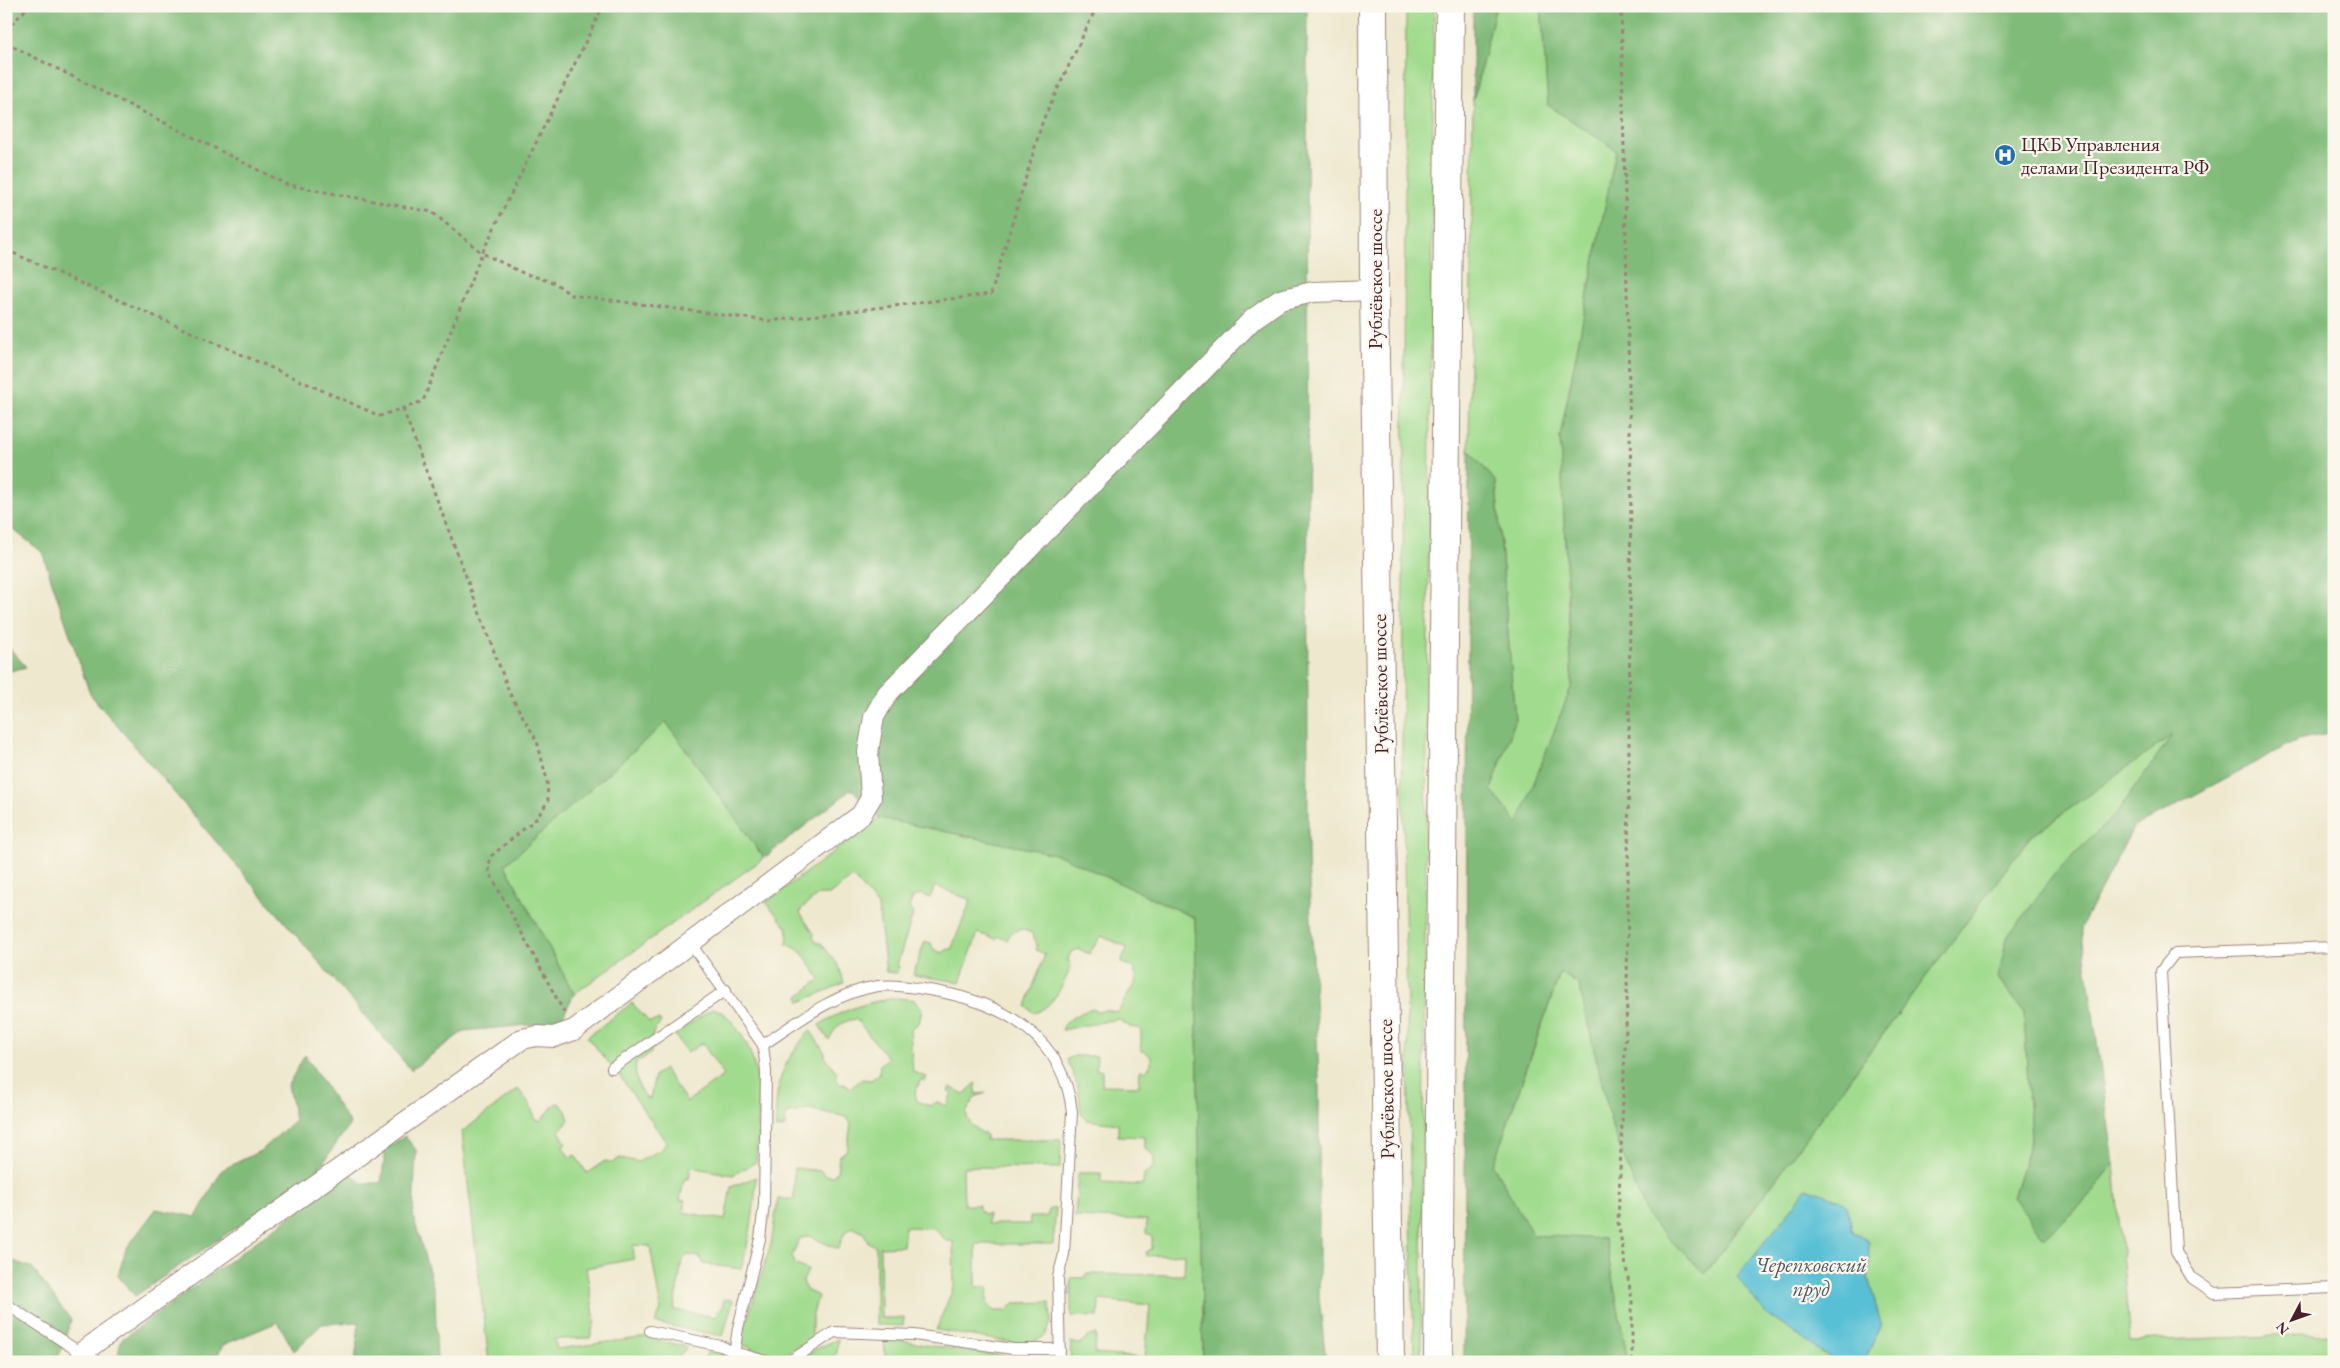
<svg xmlns="http://www.w3.org/2000/svg" width="2340" height="1368" font-family="'EB Garamond',serif">
<rect width="100%" height="100%" fill="#fbf7ec"/>
<filter id="ink" filterUnits="userSpaceOnUse"><feTurbulence type="fractalNoise" baseFrequency=".02" numOctaves="2"/><feDisplacementMap in="SourceGraphic" scale="10" xChannelSelector="R" yChannelSelector="G"/><feConvolveMatrix kernelMatrix="1 2 1 2 8 2 1 2 1" color-interpolation-filters="sRGB"/></filter>
<filter id="wash" filterUnits="userSpaceOnUse"><feTurbulence type="fractalNoise" baseFrequency=".0096" numOctaves="4" result="noise"/><feDisplacementMap in="SourceGraphic" scale="20" xChannelSelector="R" yChannelSelector="G"/><feGaussianBlur stdDeviation="1.12" result="paint"/><feColorMatrix in="noise" values="0 0 0 0 0 0 0 0 0 0 0 0 0 0 0 0 0 1.4 0 .05"/><feComposite in="paint" operator="in"/></filter>
<g filter="url(#wash)">
<rect width="100%" height="100%" fill="#eee8ce"/>
<!-- green -->
<g fill="#a1db8e" stroke="#767d5c">
<path d="M 1406,6 L 1434,6 L 1421,1362 L 1414,1362 L 1402,755 Z"/>
<path d="M 1496,6 L 1541,6 L 1548,105 L 1616,150 L 1560,437 L 1572,685 L 1518,825 L 1491,790 L 1515,721 L 1496,482 L 1469,450 L 1473,101 Z"/>
<path d="M 666,721 L 764,858 L 574,994 L 505,865 Z"/>
<path d="M 2174,733 L 2116,814 L 2056,872 L 1998,978 L 2024,1012 L 2031,1139 L 2013,1198 L 2079,1208 L 2114,1164 L 2130,1341 L 2334,1334 L 2334,1362 L 1858,1362 L 1867,1356 L 1881,1324 L 1868,1278 L 1869,1242 L 1852,1230 L 1847,1206 L 1806,1188 L 1793,1207 L 1765,1313 L 1836,1362 L 1628,1362 L 1605,1239 L 1533,1236 L 1493,1165 L 1561,971 L 1579,985 L 1613,1130 L 1706,1273 L 2029,838 Z"/>
<path d="M 879,818 L 1059,855 L 1195,918 L 1203,1362 L 1070,1362 L 1071,1342 L 1079,1344 L 1089,1336 L 1096,1334 L 1095,1354 L 1145,1358 L 1150,1305 L 1099,1300 L 1098,1317 L 1071,1316 L 1071,1278 L 1084,1278 L 1086,1274 L 1184,1275 L 1185,1254 L 1146,1256 L 1146,1252 L 1152,1249 L 1152,1237 L 1146,1233 L 1147,1220 L 1075,1217 L 1078,1173 L 1101,1173 L 1101,1183 L 1143,1185 L 1144,1174 L 1154,1167 L 1154,1156 L 1145,1148 L 1145,1137 L 1118,1136 L 1118,1124 L 1086,1120 L 1081,1113 L 1078,1087 L 1067,1059 L 1075,1056 L 1097,1056 L 1096,1069 L 1102,1071 L 1102,1085 L 1139,1086 L 1140,1070 L 1145,1071 L 1151,1065 L 1151,1057 L 1145,1051 L 1141,1051 L 1141,1031 L 1138,1028 L 1130,1027 L 1118,1019 L 1062,1030 C 1067,1017 1080,1014 1092,1008 L 1099,1012 L 1105,1010 L 1118,1012 L 1137,979 L 1133,967 L 1121,963 L 1127,947 L 1101,936 L 1089,954 L 1079,949 L 1071,952 L 1068,959 L 1071,967 C 1064,983 1053,1008 1034,1013 L 1026,1006 L 1045,954 L 1036,950 L 1037,944 L 1032,933 L 1021,929 L 1011,933 L 1007,940 L 997,936 L 996,939 L 978,933 L 960,982 L 913,975 L 925,941 L 931,943 L 933,949 L 942,953 L 948,949 L 951,950 L 971,900 L 935,886 L 930,898 L 921,894 L 913,897 L 909,907 L 913,914 L 897,965 L 899,966 L 897,973 L 886,972 L 878,906 L 853,877 L 829,895 L 818,895 L 802,908 L 800,913 L 814,934 L 813,938 L 817,943 L 821,943 L 839,966 L 844,983 L 800,1002 L 799,996 L 820,979 C 811,967 803,947 787,945 L 788,929 L 766,902 Z"/>
<path d="M 898,998 L 915,1000 L 922,1010 L 919,1023 L 910,1029 L 913,1072 L 927,1077 L 925,1081 L 921,1079 L 915,1093 L 917,1101 L 930,1106 L 937,1102 L 947,1106 L 952,1092 L 948,1091 L 950,1087 L 964,1094 L 976,1083 L 976,1094 L 986,1093 L 975,1097 L 966,1113 C 969,1125 975,1129 986,1135 L 986,1140 L 1061,1140 L 1060,1168 L 963,1167 L 964,1205 L 979,1205 L 979,1209 L 983,1214 L 988,1214 L 988,1224 L 1030,1224 L 1030,1217 L 1046,1217 L 1050,1209 L 1056,1209 L 1053,1244 L 976,1244 L 976,1287 L 988,1287 L 987,1303 L 994,1311 L 1007,1311 L 1014,1303 L 1050,1302 L 1051,1323 L 1045,1336 L 1027,1345 L 936,1330 L 954,1286 L 953,1241 L 946,1241 L 934,1228 L 905,1227 L 903,1246 L 880,1247 L 881,1318 L 904,1318 L 903,1326 L 876,1325 L 876,1247 L 867,1241 L 864,1233 L 852,1227 L 845,1232 L 838,1249 L 809,1236 L 799,1239 L 792,1256 L 796,1265 L 808,1270 L 803,1281 L 806,1290 L 818,1296 L 812,1318 L 812,1338 C 782,1357 777,1359 744,1345 L 742,1337 L 771,1244 L 778,1199 L 794,1199 L 794,1168 L 821,1171 L 824,1175 L 833,1176 L 837,1172 L 839,1156 L 847,1150 L 851,1124 L 847,1117 L 808,1109 L 786,1114 L 785,1127 L 776,1129 C 775,1082 780,1067 810,1030 L 825,1053 L 825,1057 L 837,1072 L 835,1078 L 840,1084 L 846,1084 L 850,1089 L 862,1079 L 871,1080 L 879,1074 L 880,1065 L 888,1058 L 856,1019 C 841,1021 835,1027 829,1040 L 819,1025 C 844,1009 869,1001 898,998 Z"/>
<path d="M 632,1003 L 649,1022 L 659,1020 L 661,1022 L 653,1033 L 651,1053 L 636,1063 C 634,1076 638,1088 646,1098 L 650,1099 L 655,1075 L 664,1069 L 687,1102 L 724,1075 L 702,1043 L 687,1053 L 675,1035 L 713,1008 C 725,1012 729,1018 736,1027 C 766,1065 758,1117 756,1162 L 733,1175 L 691,1167 L 689,1179 L 684,1179 L 680,1200 L 685,1201 L 683,1212 L 725,1220 L 731,1187 L 756,1177 C 755,1209 750,1238 741,1269 L 704,1264 L 700,1257 L 688,1255 L 682,1261 L 674,1310 L 716,1317 L 717,1312 L 722,1308 L 724,1299 L 733,1300 L 723,1336 L 655,1323 L 661,1310 L 650,1246 L 633,1245 L 634,1259 L 586,1268 L 595,1321 L 590,1338 L 554,1339 L 557,1349 L 646,1337 L 687,1347 L 674,1362 L 489,1362 L 462,1132 L 518,1089 L 529,1103 L 536,1120 L 541,1121 L 555,1104 L 559,1103 L 566,1111 L 569,1120 L 559,1131 L 566,1143 L 562,1146 L 570,1158 L 575,1155 L 587,1173 L 605,1161 L 612,1163 L 620,1158 L 638,1162 L 662,1149 L 666,1142 L 619,1075 L 587,1037 Z"/>
<path d="M 884,1336 L 925,1345 L 1045,1362 L 885,1362 Z"/>
<path d="M 838,1339 L 837,1353 L 831,1358 L 832,1362 L 798,1362 L 816,1349 Z"/>
<path d="M 708,1351 L 722,1354 L 722,1362 L 703,1362 Z"/>
</g>
<!-- forest -->
<g fill="#80bb79" stroke="#656d52">
<path d="M 6,6 L 1307,6 L 1308,861 L 1319,1078 L 1319,1297 L 1326,1362 L 1203,1362 L 1195,918 L 1059,855 L 879,818 L 852,789 L 764,858 L 666,722 L 505,865 L 574,994 L 560,1022 L 464,1031 L 411,1070 L 90,694 L 42,552 L 6,524 Z"/>
<path d="M 1473,6 L 1496,6 L 1473,101 Z"/>
<path d="M 1541,6 L 2334,6 L 2334,733 L 2297,740 L 2133,828 L 2081,927 L 2114,1164 L 2079,1208 L 2044,1238 L 2013,1198 L 2031,1139 L 2024,1012 L 1998,978 L 2007,937 L 2056,872 L 2116,814 L 2172,735 L 2029,838 L 1705,1274 L 1647,1217 L 1613,1130 L 1579,985 L 1560,972 L 1493,1165 L 1533,1235 L 1605,1239 L 1628,1362 L 1464,1362 L 1469,450 L 1496,482 L 1515,721 L 1491,790 L 1518,824 L 1572,685 L 1560,437 L 1616,150 L 1548,105 Z"/>
<path d="M 6,644 L 26,667 L 6,672 Z"/>
<path d="M 305,1055 L 350,1124 L 315,1174 L 135,1296 L 118,1276 L 126,1249 L 156,1209 L 196,1217 L 222,1170 L 262,1150 L 295,1120 L 288,1085 Z"/>
<path d="M 405,1136 L 416,1150 L 413,1215 L 435,1293 L 437,1362 L 355,1362 L 359,1322 L 322,1324 L 294,1351 L 278,1322 L 223,1345 L 214,1362 L 125,1362 L 118,1355 L 121,1340 L 350,1173 L 362,1183 L 381,1183 L 386,1148 Z"/>
<path d="M 6,1258 L 32,1268 L 71,1320 L 57,1362 L 6,1362 Z"/>
</g>
<!-- water -->
<path fill="#58c0d5" stroke="#517080" d="M 1806,1188 L 1841,1200 L 1847,1206 L 1852,1230 L 1869,1242 L 1868,1278 L 1881,1324 L 1867,1356 L 1858,1362 L 1836,1362 L 1765,1313 L 1737,1277 L 1793,1207 Z"/>
</g>
<g filter="url(#ink)">
<g fill="none" stroke-linecap="round" stroke-linejoin="round">
<!-- service casing -->
<g stroke="#9c847c" stroke-width="12">
<g id="service">
<path d="M 690,943 L 763,1045 L 766,1071 L 764,1204 L 760,1239 L 738,1328 L 733,1362"/>
<path d="M 2334,947 L 2175,953 L 2161,971 L 2176,1252 L 2192,1278 L 2214,1293 L 2334,1288"/>
<path d="M 763,1045 C 797,1022 836,992 878,986 C 896,984 917,988 935,991 C 1003,1003 1064,1037 1072,1112 L 1064,1254 L 1058,1277 L 1060,1362"/>
<path d="M 612,1068 L 726,990"/>
<path d="M 6,1304 L 81,1353 L 99,1362"/>
<path d="M 650,1331 L 721,1346 L 734,1352 L 769,1362"/>
<path d="M 784,1362 L 793,1359 L 834,1332 L 914,1335 L 1013,1349 L 1060,1349"/>
</g>
</g>
<!-- minor casing -->
<g stroke="#9c847c" stroke-width="22">
<path id="minor" d="M 81,1353 L 522,1039 L 537,1036 L 554,1037 L 574,1030 L 861,815 L 871,798 L 868,752 L 874,717 L 887,694 L 1253,319 L 1280,300 L 1313,292 L 1374,290"/>
</g>
<!-- primary casing -->
<g stroke="#9c847c" stroke-width="30">
<g id="primary">
<path d="M 1373,6 L 1374,290 L 1390,1362"/>
<path d="M 1438,1362 C 1444,910 1442,458 1450,6"/>
</g>
</g>
<!-- path -->
<g stroke="#9c847c" stroke-width="3" stroke-dasharray="4 4" stroke-linecap="butt">
<path d="M 1621,6 L 1631,479 L 1627,1001 L 1618,1222 L 1632,1300 L 1632,1362"/>
<path d="M 6,30 L 29,6"/>
<path d="M 6,43 L 288,185 L 432,212 L 482,253 L 603,6"/>
<path d="M 6,250 L 380,416 L 423,401 L 482,253 L 523,273 L 555,283 L 571,295 L 769,321 L 991,294 L 1043,120 L 1097,6"/>
<path d="M 403,409 L 510,694 L 537,741 L 547,780 L 548,801 L 537,818 L 490,857 L 489,872 L 565,1014"/>
</g>
<!-- service -->
<use href="#service" stroke="#fff" stroke-width="10"/>
<!-- minor -->
<use href="#minor" stroke="#fff" stroke-width="20"/>
<!-- primary -->
<use href="#primary" stroke="#fff" stroke-width="28"/>
</g>
</g>
<!-- icons -->
<defs>
<g id="hospital-disc" transform="scale(1.125)"><circle r="9.5" fill="#1f6fb2" stroke="#fbf7ec"/><path d="M-5-5h3v3.5h4V-5h3V5h-3V1.5h-4V5h-3Z" fill="#fff"/></g>
</defs>
<g fill-rule="evenodd">
<use href="#hospital-disc" x="2005" y="155"/>
</g>
<g text-anchor="middle" dominant-baseline="central" stroke-width="4.5" stroke-linejoin="round" paint-order="stroke">
<!-- poi labels -->
<g font-size="20" fill="#4a1f2b" stroke="#fbf7ec" text-anchor="start">
<text x="2021" y="144">ЦКБ Управления<tspan x="2021" dy="23">делами Президента РФ</tspan></text>
</g>
<!-- street labels -->
<g font-size="20" fill="#4a1f2b" stroke="#fbf7ec">
<text transform="translate(1375 279) rotate(-90)">Рублёвское шоссе</text>
<text transform="translate(1380 684) rotate(-91)">Рублёвское шоссе</text>
<text transform="translate(1386 1089) rotate(-91)">Рублёвское шоссе</text>
</g>
<!-- water labels -->
<g font-size="21" font-style="italic" fill="#4f5766" stroke="#fbf7ec">
<text x="1811" y="1264">Черепковский<tspan x="1811" dy="24">пруд</tspan></text>
</g>
</g>
<!-- margin -->
<rect width="2340" height="1368" fill="none" stroke="#fbf7ec" stroke-width="25"/>
<!-- north arrow -->
<g transform="translate(2292 1320) rotate(229)" stroke="#fbf7ec" stroke-width="4" paint-order="stroke">
<path d="M0-4L9 19L0 12L-9 19Z" fill="#4a1f2b"/>
<text y="-8" font-size="14" font-weight="bold" text-anchor="middle" fill="#4a1f2b">N</text>
</g>
</svg>
